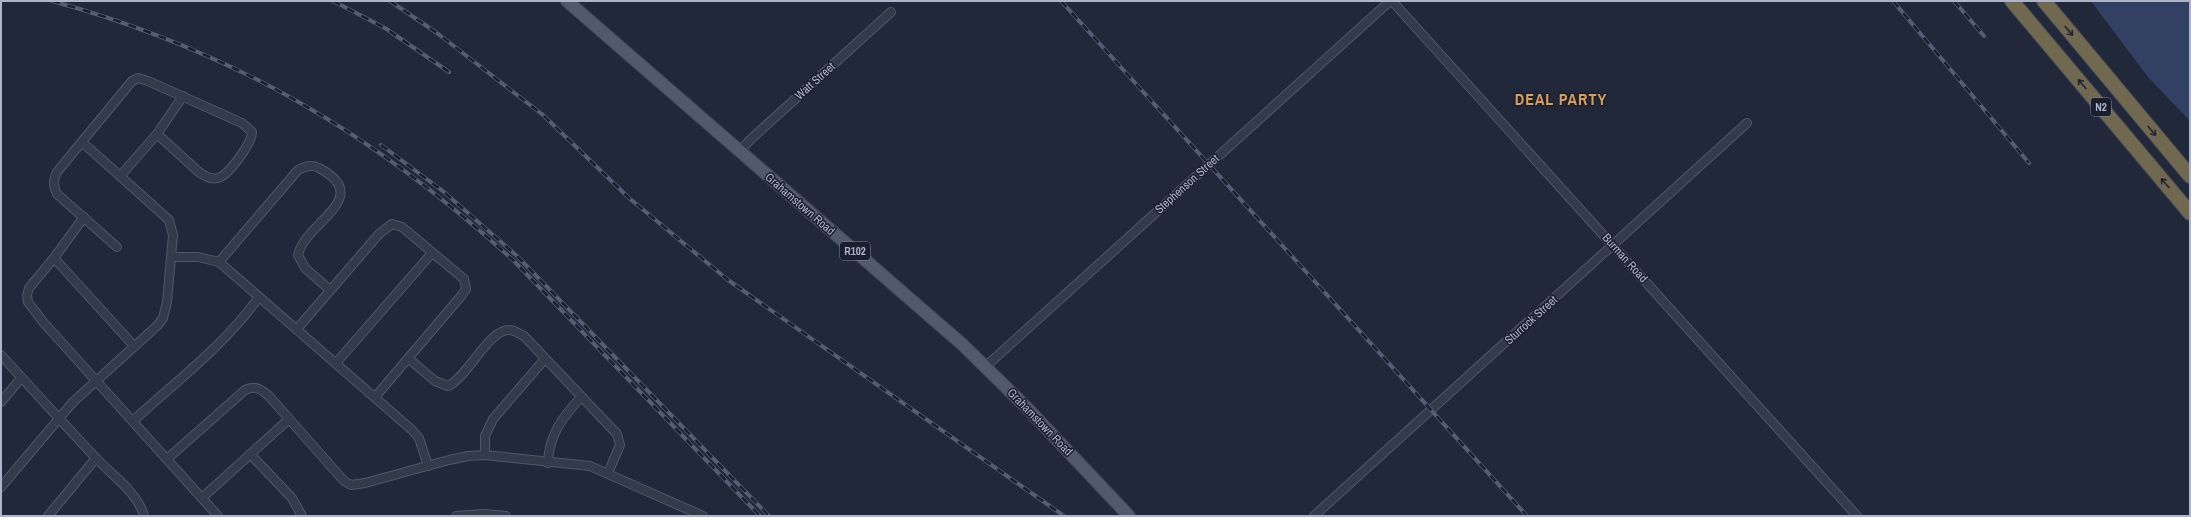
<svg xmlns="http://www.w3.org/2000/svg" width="2191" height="517" font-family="'Archivo Narrow',sans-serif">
<rect width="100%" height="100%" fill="#20283a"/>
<!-- water -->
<path fill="#324163" d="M 2091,1 L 2190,1 L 2190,121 L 2148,77 Z"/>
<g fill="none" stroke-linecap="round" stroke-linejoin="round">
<!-- minor casing -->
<g stroke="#515768" stroke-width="10">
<g id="minor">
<path d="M 1392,1 L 1857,516"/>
<path d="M 739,152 L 750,140 L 891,12"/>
<path d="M 121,175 L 157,134 L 183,96"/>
<path d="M 84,217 L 54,258 L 29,288 L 27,295 L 28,302 L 44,323 L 218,516"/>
<path d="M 117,247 L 57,194 C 53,185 53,180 57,172 L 132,81 L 138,78 L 148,81 L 242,123 L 252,132 C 252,143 229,175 218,178 C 211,180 205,176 200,173 L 157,134"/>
<path d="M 172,257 L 198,257 L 219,262 L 412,430 L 419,438 L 428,466"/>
<path d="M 54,258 L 134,346"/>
<path d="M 219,262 L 298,170 C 305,166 312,164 319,168 C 375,198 305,222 298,255 L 305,268 L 330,290"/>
<path d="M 297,329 L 379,234 L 392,224 L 402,227 L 464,279 L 466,289 L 462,295 L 376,396"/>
<path d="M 1,355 C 32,389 63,423 94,456 C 111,475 137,491 144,516"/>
<path d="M 409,359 L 435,381 L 448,386 C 468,377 489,328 510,330 C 515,330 519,334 524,336 L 617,434 L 620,445 L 608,473"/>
<path d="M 336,363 L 432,253"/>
<path d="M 985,367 L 1390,1"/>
<path d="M 1,402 L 21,378"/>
<path d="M 133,421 C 175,382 225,345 258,298"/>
<path d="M 250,454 L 292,498 L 302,516"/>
<path d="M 485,455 L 485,436 L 493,419 L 544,360"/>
<path d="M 167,459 L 245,390 C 255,385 260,389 268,395 L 344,481 L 351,485 L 365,483 L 449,460 L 468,456 L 485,455 L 590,466 L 703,516"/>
<path d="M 548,463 C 549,434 563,417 581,397"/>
<path d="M 1,487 L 73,402 L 158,325 L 163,318 L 167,302 L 173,235 L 169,220 L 82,142"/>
<path d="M 202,498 L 288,420"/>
<path d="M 48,516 L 96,458"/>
<path d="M 456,516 L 484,514 L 506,516"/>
<path d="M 1314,516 L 1747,123"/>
</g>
</g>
<!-- primary casing -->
<g stroke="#3d4354" stroke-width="14">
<path id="primary" d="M 567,1 L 963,345 L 1029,410 L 1129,516"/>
</g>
<!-- motorway casing -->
<g stroke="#3e4455" stroke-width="16">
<g id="motorway">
<path d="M 2012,1 L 2190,213"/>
<path d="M 2044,1 L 2190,176"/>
</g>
</g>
<!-- minor -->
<use href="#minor" stroke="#333a4a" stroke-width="8"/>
<!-- primary -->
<use href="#primary" stroke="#51596a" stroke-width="12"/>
<!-- motorway -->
<use href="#motorway" stroke="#716850" stroke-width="14"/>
<!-- rail casing -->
<g stroke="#555d72" stroke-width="4">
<g id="rail">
<path d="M 52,1 C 234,51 376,135 514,261 L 760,516"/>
<path d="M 333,1 L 385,28 L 449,72"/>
<path d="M 390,1 L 437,33 L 543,115 L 629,198 L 728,280 L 1064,516"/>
<path d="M 1061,1 L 1527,516"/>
<path d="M 1893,1 L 2029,163"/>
<path d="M 1954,1 L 1984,36"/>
<path d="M 381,145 L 444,192 L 517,256 L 769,516"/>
</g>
</g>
<!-- rail -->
<use href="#rail" stroke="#191f2f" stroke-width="2.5" stroke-dasharray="8" stroke-linecap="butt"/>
</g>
<!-- one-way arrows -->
<defs><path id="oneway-shaft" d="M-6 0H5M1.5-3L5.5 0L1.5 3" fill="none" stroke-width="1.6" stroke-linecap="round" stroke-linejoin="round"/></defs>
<g stroke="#222632">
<use href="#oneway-shaft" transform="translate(2069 31) rotate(50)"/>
<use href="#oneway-shaft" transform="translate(2082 84) rotate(-130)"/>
<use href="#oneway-shaft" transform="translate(2152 131) rotate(50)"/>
<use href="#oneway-shaft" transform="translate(2165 183) rotate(-130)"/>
</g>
<g text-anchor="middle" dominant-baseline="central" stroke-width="3" stroke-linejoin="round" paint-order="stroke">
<!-- shield labels -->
<g fill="#191f2f" stroke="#818799" stroke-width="1">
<rect x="2091" y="98" width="20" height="18" rx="3"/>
<rect x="840" y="242" width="30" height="18" rx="3"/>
</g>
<g font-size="11" font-weight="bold" fill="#aeb4c7">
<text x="2101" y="107">N2</text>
<text x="855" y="251">R102</text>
</g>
<!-- street labels -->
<g font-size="12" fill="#aeb4c7" stroke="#191f2f">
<text transform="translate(815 81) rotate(-42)">Watt Street</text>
<text transform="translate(1187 184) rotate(-42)">Stephenson Street</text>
<text transform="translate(800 204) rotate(41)">Grahamstown Road</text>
<text transform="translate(1625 258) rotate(48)">Burman Road</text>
<text transform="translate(1531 320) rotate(-42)">Sturrock Street</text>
<text transform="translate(1040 422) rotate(46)">Grahamstown Road</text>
</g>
<!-- district labels -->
<g font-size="16" font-weight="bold" letter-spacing="1" fill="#da9f56" stroke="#191f2f">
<text x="1561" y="99">DEAL PARTY</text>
</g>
</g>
<!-- border -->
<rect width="2191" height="517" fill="none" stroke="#aeb4c7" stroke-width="4"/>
</svg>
